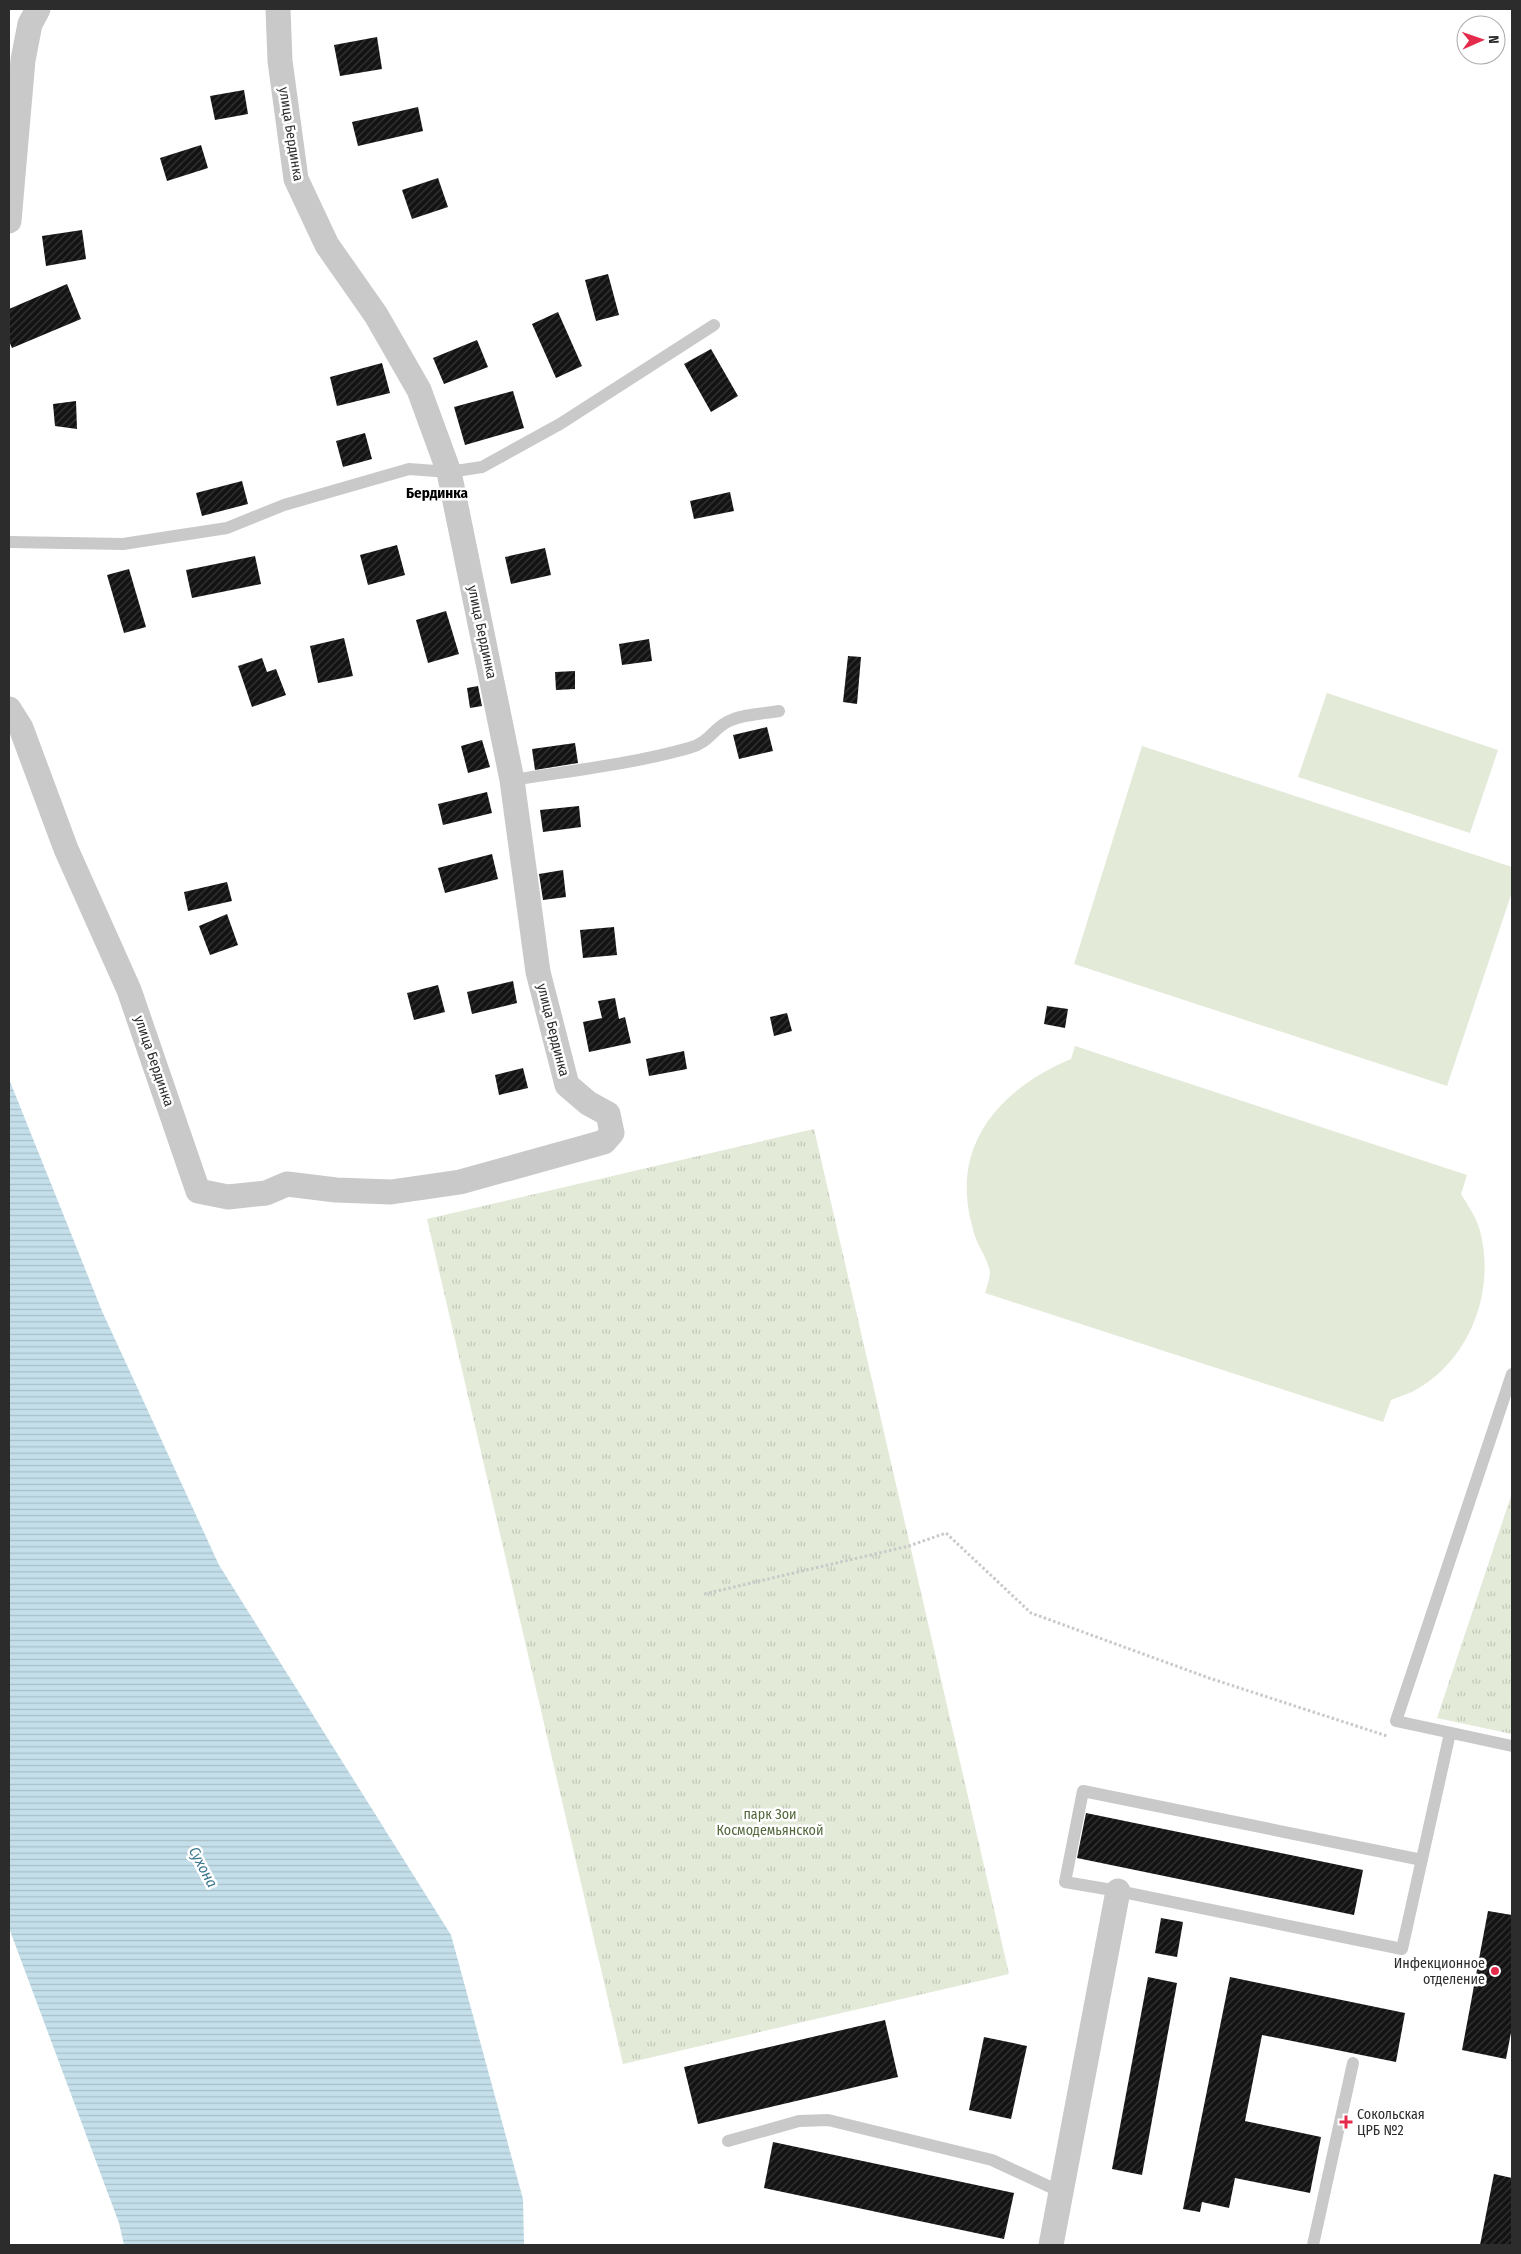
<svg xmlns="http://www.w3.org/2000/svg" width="1521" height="2254" font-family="'Fira Sans Condensed',sans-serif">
<defs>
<pattern id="park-tufts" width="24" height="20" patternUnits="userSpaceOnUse" patternTransform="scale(1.25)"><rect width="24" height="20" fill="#e3ead8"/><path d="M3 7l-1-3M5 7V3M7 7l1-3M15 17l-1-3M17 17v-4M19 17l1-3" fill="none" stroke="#c3c9ba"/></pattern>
<pattern id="water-rules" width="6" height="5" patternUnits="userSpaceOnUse" patternTransform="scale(1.25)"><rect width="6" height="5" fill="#c4dfea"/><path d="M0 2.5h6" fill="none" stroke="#a9c0c9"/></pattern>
<pattern id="building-hatch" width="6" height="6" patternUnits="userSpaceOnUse" patternTransform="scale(1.25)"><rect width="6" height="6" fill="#131313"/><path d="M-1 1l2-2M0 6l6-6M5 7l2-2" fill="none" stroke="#363636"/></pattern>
</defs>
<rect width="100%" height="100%" fill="#fff"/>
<!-- grass -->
<g fill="#e3ead8">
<path d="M 1327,693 L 1498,750 L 1470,833 L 1298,777 Z"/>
<path d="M 1142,746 L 1512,867 L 1512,892 L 1447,1086 L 1074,964 Z"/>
<path d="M 1075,1046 L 1467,1175 L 1461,1194 C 1469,1207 1478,1220 1481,1235 C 1495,1295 1468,1363 1412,1392 C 1405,1395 1398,1397 1391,1400 L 1383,1422 L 985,1293 C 987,1287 989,1280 990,1274 C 990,1264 980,1249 976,1239 C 973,1232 972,1224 970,1217 C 953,1140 1004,1087 1071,1059 Z"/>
</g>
<!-- park -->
<g fill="url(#park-tufts)">
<path d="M 814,1129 L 1009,1974 L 623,2064 L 427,1219 Z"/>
<path d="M 1512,1493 L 1512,1734 L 1437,1718 Z"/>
</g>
<!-- water -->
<path fill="url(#water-rules)" d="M 9,1079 L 102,1311 L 219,1565 L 451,1935 L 523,2199 L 524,2245 L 124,2245 L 119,2223 L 9,1928 Z"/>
<!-- building -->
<g fill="url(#building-hatch)">
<path d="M 377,37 L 382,69 L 340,76 L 334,45 Z"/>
<path d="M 244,90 L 248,114 L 215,120 L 210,96 Z"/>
<path d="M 418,107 L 423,131 L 358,146 L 352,122 Z"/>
<path d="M 201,145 L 208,168 L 167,181 L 160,158 Z"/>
<path d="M 438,178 L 448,207 L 412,219 L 402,190 Z"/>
<path d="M 82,230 L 86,259 L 46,266 L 42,236 Z"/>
<path d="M 608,274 L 619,315 L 596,321 L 585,280 Z"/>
<path d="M 67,284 L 81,319 L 12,348 L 9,341 L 9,309 Z"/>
<path d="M 558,312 L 582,366 L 556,378 L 532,324 Z"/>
<path d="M 477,340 L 488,367 L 444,384 L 433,358 Z"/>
<path d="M 711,349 L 738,396 L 711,412 L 684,364 Z"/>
<path d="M 382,363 L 390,393 L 337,406 L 330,377 Z"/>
<path d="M 513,391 L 524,428 L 465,445 L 454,407 Z"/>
<path d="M 76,401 L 77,429 L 55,426 L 53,404 Z"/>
<path d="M 365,433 L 372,459 L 343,467 L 336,441 Z"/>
<path d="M 242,481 L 248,504 L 202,516 L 196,493 Z"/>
<path d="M 730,492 L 734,511 L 694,519 L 690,501 Z"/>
<path d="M 397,545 L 405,575 L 368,585 L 360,555 Z"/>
<path d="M 545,548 L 551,575 L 511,584 L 505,557 Z"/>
<path d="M 255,556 L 261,584 L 192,598 L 186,570 Z"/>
<path d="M 129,569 L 146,627 L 124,633 L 107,575 Z"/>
<path d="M 446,611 L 459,654 L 428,663 L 416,620 Z"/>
<path d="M 344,638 L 353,676 L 318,683 L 310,646 Z"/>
<path d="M 649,639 L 652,661 L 622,665 L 619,644 Z"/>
<path d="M 848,656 L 861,657 L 857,704 L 843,702 Z"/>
<path d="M 262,658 L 267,672 L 276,669 L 286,695 L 252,707 L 238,666 Z"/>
<path d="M 575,671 L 575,689 L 556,690 L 555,672 Z"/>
<path d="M 478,686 L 482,706 L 470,708 L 467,688 Z"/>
<path d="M 767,727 L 773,751 L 739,759 L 733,735 Z"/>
<path d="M 482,740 L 490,767 L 468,773 L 461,746 Z"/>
<path d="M 575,743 L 578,763 L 535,770 L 532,749 Z"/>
<path d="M 487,792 L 492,813 L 443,825 L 438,804 Z"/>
<path d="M 579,806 L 581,827 L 543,832 L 540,810 Z"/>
<path d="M 492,854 L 498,879 L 445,893 L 438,868 Z"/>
<path d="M 563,870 L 566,897 L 543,900 L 539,874 Z"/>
<path d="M 227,882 L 232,901 L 188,911 L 184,892 Z"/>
<path d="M 227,914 L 238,945 L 210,955 L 199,926 Z"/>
<path d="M 614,927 L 617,955 L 583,958 L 580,930 Z"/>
<path d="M 513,981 L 517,1003 L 472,1014 L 467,992 Z"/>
<path d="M 438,985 L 445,1012 L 414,1020 L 407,993 Z"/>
<path d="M 615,998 L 619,1019 L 625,1017 L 631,1043 L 589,1052 L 583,1022 L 602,1018 L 598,1001 Z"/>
<path d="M 1047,1006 L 1068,1009 L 1065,1028 L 1044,1024 Z"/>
<path d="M 787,1013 L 792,1031 L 774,1036 L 770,1017 Z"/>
<path d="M 684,1051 L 687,1069 L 649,1076 L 646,1059 Z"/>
<path d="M 523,1068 L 528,1088 L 499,1095 L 495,1075 Z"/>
<path d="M 1086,1813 L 1363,1870 L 1354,1915 L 1077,1858 Z"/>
<path d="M 1488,1911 L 1512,1915 L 1512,2027 L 1506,2059 L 1462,2050 Z"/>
<path d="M 1161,1918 L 1183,1922 L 1177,1957 L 1155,1953 Z"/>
<path d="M 1148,1977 L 1177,1983 L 1142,2175 L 1112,2169 Z"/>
<path d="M 1230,1977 L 1405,2013 L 1396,2062 L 1262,2035 L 1245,2121 L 1321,2137 L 1310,2193 L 1235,2178 L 1229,2208 L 1202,2202 L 1200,2212 L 1183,2209 Z"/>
<path d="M 885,2020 L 898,2077 L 698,2124 L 684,2067 Z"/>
<path d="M 984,2037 L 1027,2046 L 1011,2119 L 969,2110 Z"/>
<path d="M 773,2142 L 1014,2193 L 1004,2239 L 764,2188 Z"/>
<path d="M 1494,2174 L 1512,2178 L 1512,2245 L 1480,2245 Z"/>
</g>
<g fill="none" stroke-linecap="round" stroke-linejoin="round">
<!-- path -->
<path stroke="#c9c9c9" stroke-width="3" stroke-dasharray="2.5 2.5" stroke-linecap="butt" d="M 704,1594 L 909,1546 L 946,1533 L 1031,1613 L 1209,1678 L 1387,1736"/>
<!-- lane -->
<g stroke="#c9c9c9" stroke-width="12">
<path d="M 9,542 L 123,544 L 227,528 L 284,505 L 409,469 L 449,472 L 482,467 L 560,424 L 714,325"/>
<path d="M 512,780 C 571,771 632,764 689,748 C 710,742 712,730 727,722 C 741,714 763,714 779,711"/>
<path d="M 1512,1374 L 1396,1721 L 1512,1746"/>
<path d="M 1422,1860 L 1083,1791 L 1065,1882 L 1118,1891 L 1402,1949 L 1450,1733"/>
<path d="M 728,2141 L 799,2121 L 828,2120 L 992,2160 L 1061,2192"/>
<path d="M 1313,2245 L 1353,2063"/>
</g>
<!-- street -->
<g stroke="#c9c9c9" stroke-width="25">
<path d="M 9,221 L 23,60 L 30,24 L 38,9"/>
<path d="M 9,709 L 21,728 L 66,849 L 129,990 L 198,1191 L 228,1197 L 266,1193 L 287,1184 L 336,1190 L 391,1192 L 460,1182 L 604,1142 L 612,1133 L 608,1114 L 588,1103 L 567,1085 L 538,972 L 512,780 L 449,472 L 419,390 L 376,315 L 327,245 L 296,179 L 280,61 L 278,9"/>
<path d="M 1051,2245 L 1118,1891"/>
</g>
</g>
<!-- markers -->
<g fill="#e52b4b" stroke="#fff" stroke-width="2">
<circle cx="1495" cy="1971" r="5"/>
<path d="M1343.5 2114.5h5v5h5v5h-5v5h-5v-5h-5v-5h5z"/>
</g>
<g text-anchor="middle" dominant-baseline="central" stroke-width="5" stroke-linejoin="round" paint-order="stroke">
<!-- street labels -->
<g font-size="14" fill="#2c2c2c" stroke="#fff">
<text transform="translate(291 134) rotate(81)">улица Бердинка</text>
<text transform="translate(482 632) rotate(78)">улица Бердинка</text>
<text transform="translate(553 1030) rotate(76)">улица Бердинка</text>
<text transform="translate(154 1061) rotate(71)">улица Бердинка</text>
</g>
<!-- park labels -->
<g font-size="14" fill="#53673a" stroke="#fff">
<text x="770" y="1814">парк Зои<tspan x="770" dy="16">Космодемьянской</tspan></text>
</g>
<!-- poi labels -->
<g font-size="14" fill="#2c2c2c" stroke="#fff" text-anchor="end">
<text x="1485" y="1963">Инфекционное<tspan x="1485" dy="16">отделение</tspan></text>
<text x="1357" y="2114" text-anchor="start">Сокольская<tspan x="1357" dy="16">ЦРБ №2</tspan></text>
</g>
<!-- neighbourhood labels -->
<g font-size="15" font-weight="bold" fill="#000" stroke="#fff">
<text x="437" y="493">Бердинка</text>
</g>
<!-- water labels -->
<g font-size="15" font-style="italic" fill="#3a758d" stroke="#fff">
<text transform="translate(203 1867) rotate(62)">Сухона</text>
</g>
</g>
<!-- border -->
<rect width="1521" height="2254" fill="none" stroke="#2c2c2c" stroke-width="20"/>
<!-- north arrow -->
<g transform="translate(1481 40) rotate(88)"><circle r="24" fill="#ffffff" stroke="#ababab"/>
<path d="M0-4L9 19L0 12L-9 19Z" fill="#e52b4b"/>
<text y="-8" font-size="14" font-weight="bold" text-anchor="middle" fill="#2c2c2c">N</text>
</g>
</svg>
